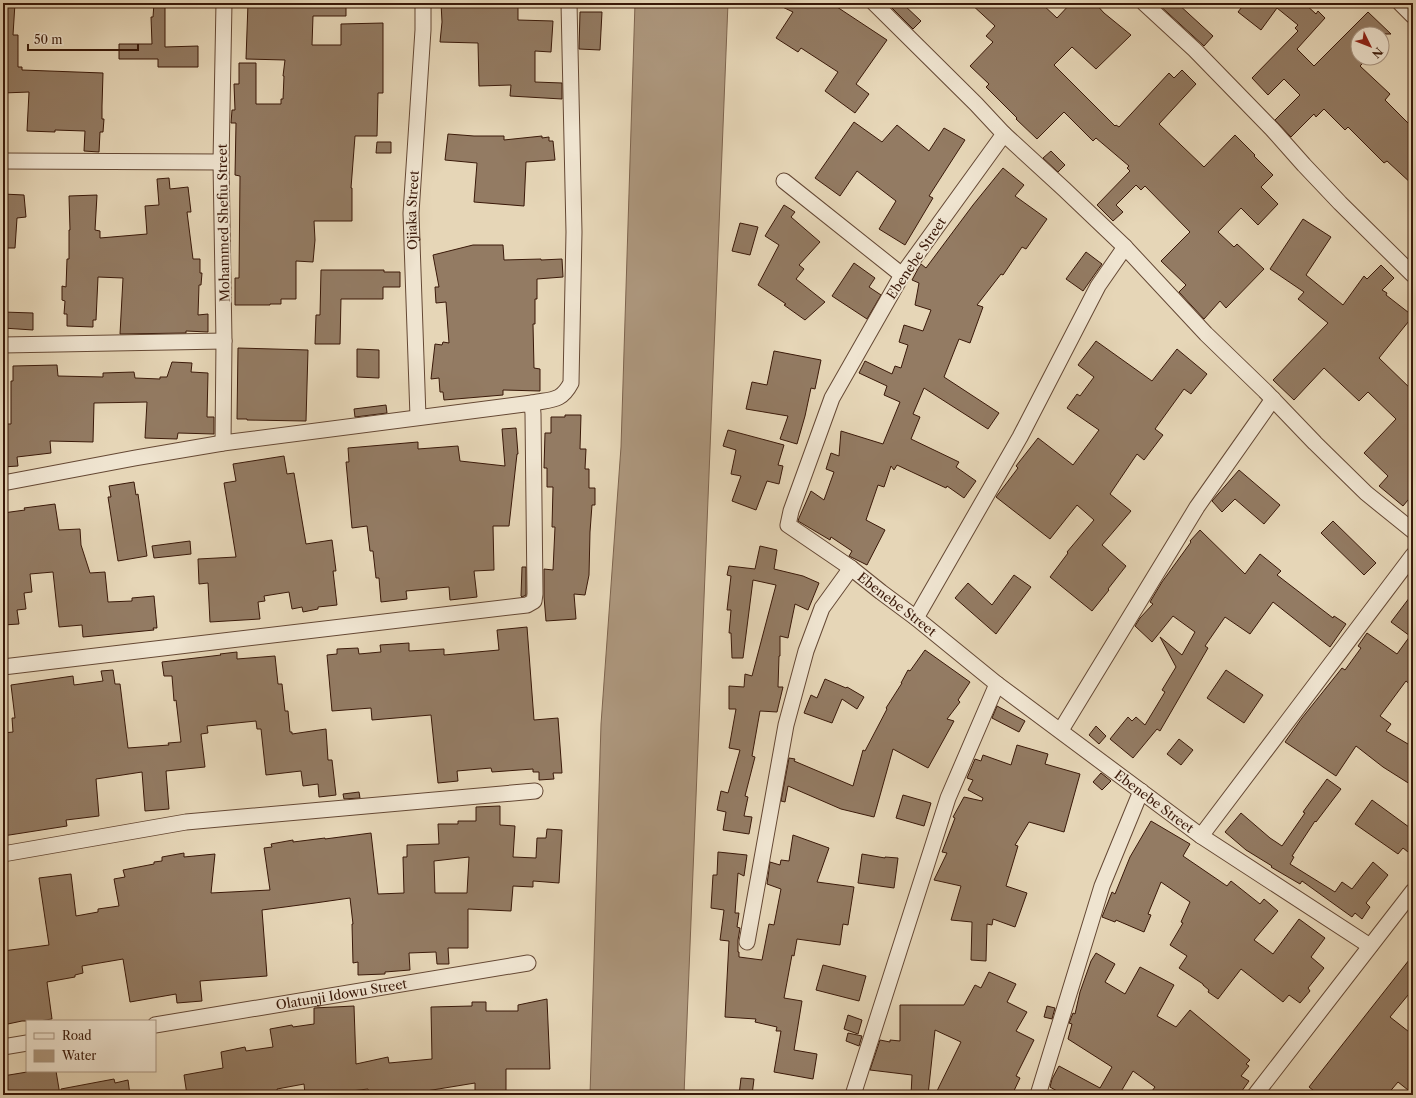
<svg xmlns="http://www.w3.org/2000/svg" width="1416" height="1098" font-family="'Libre Caslon Text',serif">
<rect width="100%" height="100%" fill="#e6d6b7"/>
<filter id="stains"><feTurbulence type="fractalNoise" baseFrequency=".005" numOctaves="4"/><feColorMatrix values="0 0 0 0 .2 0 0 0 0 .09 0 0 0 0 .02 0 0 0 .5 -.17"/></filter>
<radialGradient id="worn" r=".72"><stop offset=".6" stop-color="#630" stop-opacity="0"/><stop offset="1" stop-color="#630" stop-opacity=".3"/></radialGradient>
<!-- water -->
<path fill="#ac967c" stroke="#7e644e" d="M 635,3 L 728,3 L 684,1095 L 590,1095 L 601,724 L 621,447 Z"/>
<!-- building -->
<g fill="#937b63" stroke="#3a1909" fill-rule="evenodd">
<path d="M 3,3 L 15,3 L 13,35 L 18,35 L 18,67 L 22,67 L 22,70 L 103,73 L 102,106 L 102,119 L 104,119 L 103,132 L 100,132 L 99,152 L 84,151 L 85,131 L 55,130 L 55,132 L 27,131 L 29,92 L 3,93 Z"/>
<path d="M 154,3 L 165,3 L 165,47 L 198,46 L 198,67 L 158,67 L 158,59 L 119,59 L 119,44 L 152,44 L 151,17 L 153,17 Z"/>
<path d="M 248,3 L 346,3 L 346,16 L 313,16 L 312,45 L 341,45 L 341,24 L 383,23 L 383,93 L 378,93 L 377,136 L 355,136 L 351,188 L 352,188 L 352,221 L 314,221 L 315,240 L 313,262 L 296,261 L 296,299 L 281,299 L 281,304 L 270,304 L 270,305 L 235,305 L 235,278 L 239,278 L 240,176 L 235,175 L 236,123 L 231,123 L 232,110 L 235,110 L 234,84 L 239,84 L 239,63 L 256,63 L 256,104 L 281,104 L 281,99 L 283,99 L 284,76 L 283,76 L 285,60 L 246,59 Z"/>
<path d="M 441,3 L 518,3 L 518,20 L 553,21 L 551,52 L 535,51 L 535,82 L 562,83 L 562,99 L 510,96 L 511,85 L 479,86 L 478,43 L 440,42 L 442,22 Z"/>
<path d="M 774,3 L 831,3 L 887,40 L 856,84 L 869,94 L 855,113 L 825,91 L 838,72 L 801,48 L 798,52 L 776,38 L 793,12 Z"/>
<path d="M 887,3 L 902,3 L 921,21 L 913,29 Z"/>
<path d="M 970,3 L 1041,3 L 1057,18 L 1071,3 L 1095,3 L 1104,13 L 1131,35 L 1096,69 L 1072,47 L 1054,65 L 1115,126 L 1116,125 L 1119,127 L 1169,73 L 1174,78 L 1182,70 L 1196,84 L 1159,124 L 1204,167 L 1235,135 L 1255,155 L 1254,156 L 1273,175 L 1261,187 L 1278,204 L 1258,225 L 1241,208 L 1218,232 L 1234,247 L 1237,244 L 1264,269 L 1226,308 L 1220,301 L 1204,319 L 1179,292 L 1186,285 L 1161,261 L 1190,232 L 1145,186 L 1141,190 L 1136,185 L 1116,205 L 1123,212 L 1113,221 L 1097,205 L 1130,171 L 1127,168 L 1129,166 L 1096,138 L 1093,141 L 1064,112 L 1037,139 L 1016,119 L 1017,118 L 986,87 L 989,84 L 970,66 L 993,42 L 986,36 L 995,26 Z"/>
<path d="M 1157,3 L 1177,3 L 1213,36 L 1204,46 Z"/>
<path d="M 1245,3 L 1304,3 L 1316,14 L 1318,11 L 1325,18 L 1297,49 L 1314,66 L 1368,12 L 1391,34 L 1358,34 L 1358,58 L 1368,58 L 1360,66 L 1390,94 L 1385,100 L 1413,128 L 1413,185 L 1387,161 L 1384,163 L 1348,127 L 1345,130 L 1324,109 L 1316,117 L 1314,114 L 1291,137 L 1290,136 L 1275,120 L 1300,95 L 1284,79 L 1268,95 L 1252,78 L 1298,31 L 1295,28 L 1298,25 L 1277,8 L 1261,30 L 1238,12 Z"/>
<path d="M 580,12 L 602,12 L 600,50 L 579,49 Z"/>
<path d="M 854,122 L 882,142 L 897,125 L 929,151 L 944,128 L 965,140 L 929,196 L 933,198 L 905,245 L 879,229 L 896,201 L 857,171 L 840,196 L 815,178 Z"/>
<path d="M 448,134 L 474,136 L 504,136 L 504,140 L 542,136 L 542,138 L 549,137 L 549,141 L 553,141 L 555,160 L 526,162 L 524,206 L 474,202 L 477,163 L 445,160 Z"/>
<path d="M 377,142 L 391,142 L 391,153 L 376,153 Z"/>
<path d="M 1051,151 L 1065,165 L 1058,172 L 1043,158 Z"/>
<path d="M 1003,168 L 1024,185 L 1015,196 L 1047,219 L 1026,249 L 1022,247 L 1003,275 L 1001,274 L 977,305 L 983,307 L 970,343 L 959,339 L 944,377 L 999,413 L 988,429 L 924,388 L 913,414 L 920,417 L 911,439 L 959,462 L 956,467 L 976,481 L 964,498 L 947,486 L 946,488 L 897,465 L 894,470 L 891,466 L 884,487 L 878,485 L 866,520 L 885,530 L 867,565 L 849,556 L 852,551 L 831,537 L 830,540 L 798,521 L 799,518 L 811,491 L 824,500 L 834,472 L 826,469 L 831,453 L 839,456 L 841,431 L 883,444 L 900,402 L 884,395 L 887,386 L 859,373 L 865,361 L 892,374 L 895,366 L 901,368 L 908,345 L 899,342 L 904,325 L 923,331 L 931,310 L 915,305 L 919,283 L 912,280 L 919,267 L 921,264 L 926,268 L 973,205 Z"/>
<path d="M 169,178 L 170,189 L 188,187 L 191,212 L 187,212 L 193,259 L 200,259 L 200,273 L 202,273 L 201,285 L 199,285 L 198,315 L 208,314 L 208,332 L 186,331 L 186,333 L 120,334 L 123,278 L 98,277 L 96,320 L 93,320 L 93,327 L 67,326 L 67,314 L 64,314 L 65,301 L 62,300 L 62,286 L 66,287 L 67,259 L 69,259 L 69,230 L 70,230 L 69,196 L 97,195 L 95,230 L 100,231 L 100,238 L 147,234 L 145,206 L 159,205 L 157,179 Z"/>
<path d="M 3,194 L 24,195 L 26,217 L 17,218 L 15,248 L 3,248 Z"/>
<path d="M 784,205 L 795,212 L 791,217 L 820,242 L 799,265 L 804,269 L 796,279 L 825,302 L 805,320 L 784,305 L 786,304 L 758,285 L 779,245 L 765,236 Z"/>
<path d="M 1303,219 L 1331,237 L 1306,275 L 1343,305 L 1364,276 L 1367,279 L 1381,265 L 1394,278 L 1382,290 L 1387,293 L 1386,295 L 1413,316 L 1379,358 L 1413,391 L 1413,494 L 1403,506 L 1379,486 L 1388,476 L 1364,453 L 1396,419 L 1368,392 L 1359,401 L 1324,368 L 1294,400 L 1273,380 L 1328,323 L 1298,299 L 1304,292 L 1270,269 Z"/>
<path d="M 740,223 L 758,227 L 750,255 L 732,251 Z"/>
<path d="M 473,245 L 503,245 L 504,260 L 541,259 L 541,260 L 562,259 L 563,277 L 537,279 L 537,299 L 535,299 L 535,324 L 533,324 L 534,368 L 540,369 L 540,391 L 503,390 L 503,395 L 444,400 L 443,392 L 440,392 L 439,378 L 431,379 L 435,344 L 442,345 L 443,342 L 449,343 L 446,302 L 436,303 L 435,287 L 439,287 L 433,255 Z"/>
<path d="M 1086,252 L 1102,264 L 1083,291 L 1066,279 Z"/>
<path d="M 854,263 L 875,278 L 869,287 L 881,295 L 867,319 L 832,296 Z"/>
<path d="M 321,270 L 384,270 L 384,272 L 400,272 L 400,287 L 383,287 L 383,299 L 341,299 L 340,344 L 315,344 L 316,315 L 320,315 Z"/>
<path d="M 3,312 L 33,313 L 33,330 L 3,328 Z"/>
<path d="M 1096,341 L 1152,381 L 1177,349 L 1207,374 L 1191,394 L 1184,389 L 1155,429 L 1163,435 L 1144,460 L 1137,454 L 1110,494 L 1131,511 L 1102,545 L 1126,566 L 1108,589 L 1109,590 L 1092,611 L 1050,577 L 1068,553 L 1067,552 L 1094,520 L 1077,505 L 1050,539 L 996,497 L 1018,468 L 1016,466 L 1038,438 L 1073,465 L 1099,430 L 1067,408 L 1077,394 L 1080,396 L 1094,377 L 1078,365 Z"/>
<path d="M 238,348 L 308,350 L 306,421 L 247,420 L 247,419 L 237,419 Z"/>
<path d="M 357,349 L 379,350 L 379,378 L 357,377 Z"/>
<path d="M 774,351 L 821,360 L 815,389 L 811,388 L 805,416 L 797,444 L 780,439 L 788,416 L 746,409 L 752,382 L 767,385 Z"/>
<path d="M 172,362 L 192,363 L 191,372 L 208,373 L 207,417 L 214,417 L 214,434 L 178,433 L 177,439 L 145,438 L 147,402 L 94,403 L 93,442 L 50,441 L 51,453 L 17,457 L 18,466 L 3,467 L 3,424 L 11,424 L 11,381 L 13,381 L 13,366 L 57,365 L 58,376 L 103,377 L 103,373 L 134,372 L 135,378 L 160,379 L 160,377 L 167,377 Z"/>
<path d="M 386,405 L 387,413 L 355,417 L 354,409 Z"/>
<path d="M 565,415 L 581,415 L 580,449 L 586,449 L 585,469 L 589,469 L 589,488 L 595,488 L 595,505 L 592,505 L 590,532 L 589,575 L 585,595 L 574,594 L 576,619 L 546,621 L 544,597 L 544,569 L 553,570 L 555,527 L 552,527 L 553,487 L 547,487 L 547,468 L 544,468 L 545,433 L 551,433 L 551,417 L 565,417 Z"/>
<path d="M 516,428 L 518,454 L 517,454 L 509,526 L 493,526 L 494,570 L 474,571 L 477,597 L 450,600 L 449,587 L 406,591 L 407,599 L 381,602 L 379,578 L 376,578 L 373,551 L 370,551 L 367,526 L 352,528 L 346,462 L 349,462 L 348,448 L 418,442 L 418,449 L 458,446 L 460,461 L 505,466 L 502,429 Z"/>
<path d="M 728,430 L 784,445 L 778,465 L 783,466 L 779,484 L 767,481 L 756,510 L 732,501 L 741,476 L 731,474 L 736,450 L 723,446 Z"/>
<path d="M 284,456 L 287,474 L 294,473 L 306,544 L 332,540 L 336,571 L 333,571 L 337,605 L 318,607 L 318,609 L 303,612 L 302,607 L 292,609 L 289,592 L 264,596 L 265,601 L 258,602 L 260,619 L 210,622 L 208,583 L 199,584 L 198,559 L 236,557 L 224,483 L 236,481 L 233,464 Z"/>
<path d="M 1239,470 L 1280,505 L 1264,524 L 1235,499 L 1222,512 L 1212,501 Z"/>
<path d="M 134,482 L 136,495 L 138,494 L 147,556 L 118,561 L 108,497 L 111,497 L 109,486 Z"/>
<path d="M 55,504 L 59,530 L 80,529 L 81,545 L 90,573 L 105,572 L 108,602 L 132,601 L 132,598 L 154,596 L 157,628 L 153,628 L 154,630 L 83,637 L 82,625 L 59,627 L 53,572 L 30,574 L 32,592 L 24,593 L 26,609 L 17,610 L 19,624 L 3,625 L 3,513 L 25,510 L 24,508 Z"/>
<path d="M 1333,521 L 1376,563 L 1364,575 L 1321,533 Z"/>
<path d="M 1200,530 L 1245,574 L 1260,554 L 1281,571 L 1277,575 L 1333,618 L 1334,616 L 1346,624 L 1330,647 L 1273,602 L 1250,634 L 1225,617 L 1205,646 L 1208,648 L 1160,731 L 1157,729 L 1133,758 L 1110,739 L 1128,717 L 1132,721 L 1136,717 L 1145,725 L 1165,692 L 1162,690 L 1176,667 L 1160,637 L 1182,655 L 1195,632 L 1173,616 L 1152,642 L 1135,626 L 1140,618 L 1153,604 L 1150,602 L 1162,582 L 1191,542 L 1190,541 Z"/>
<path d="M 190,541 L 191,554 L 154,558 L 152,546 Z"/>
<path d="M 760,546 L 777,550 L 774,569 L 803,576 L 819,583 L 808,610 L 795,604 L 788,638 L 780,636 L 780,656 L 779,656 L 778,687 L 783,687 L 777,712 L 760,711 L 752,756 L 755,757 L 745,796 L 748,797 L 744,816 L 752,817 L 749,834 L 723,830 L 726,812 L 717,810 L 721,791 L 728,793 L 740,750 L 729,748 L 736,709 L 729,709 L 729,686 L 744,687 L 745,674 L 752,676 L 776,585 L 753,580 L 743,658 L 732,658 L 731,633 L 729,633 L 731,610 L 727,610 L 731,576 L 727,575 L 729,566 L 755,569 Z"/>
<path d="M 522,567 L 526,567 L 526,595 L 522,597 L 521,596 Z"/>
<path d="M 1014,575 L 1031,587 L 996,634 L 955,598 L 968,583 L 992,605 Z"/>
<path d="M 1413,593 L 1413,687 L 1406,681 L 1380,716 L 1391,724 L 1386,731 L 1413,747 L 1413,786 L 1383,767 L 1356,746 L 1336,776 L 1285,742 L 1302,718 L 1342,668 L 1345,670 L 1361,648 L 1358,646 L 1367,633 L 1397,654 L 1410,636 L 1391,622 Z"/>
<path d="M 527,627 L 534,720 L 558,718 L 562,773 L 553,773 L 554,779 L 539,780 L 539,772 L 533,772 L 533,769 L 492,772 L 491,768 L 457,771 L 458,781 L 438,783 L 431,715 L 372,720 L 371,708 L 332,711 L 327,655 L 337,654 L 337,649 L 358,648 L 359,654 L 381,652 L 380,645 L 409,643 L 409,651 L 444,649 L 444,655 L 499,650 L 497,630 Z"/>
<path d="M 925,650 L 970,682 L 958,700 L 960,702 L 947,719 L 954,721 L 928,768 L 893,749 L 874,817 L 841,809 L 788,786 L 785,802 L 781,801 L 789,758 L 795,759 L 794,761 L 853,786 L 863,750 L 865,751 L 887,709 L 886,708 L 902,683 L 901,683 L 908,670 L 910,671 Z"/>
<path d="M 237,652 L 237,659 L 275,656 L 278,684 L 282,684 L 285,711 L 288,711 L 290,732 L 292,732 L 292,734 L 326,729 L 328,760 L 332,760 L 336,795 L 319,797 L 318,784 L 303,786 L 301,771 L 266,775 L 261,729 L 257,729 L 256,721 L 207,726 L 208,733 L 201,734 L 205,767 L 166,771 L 169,809 L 145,811 L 142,772 L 96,779 L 99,816 L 66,820 L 67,826 L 3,836 L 3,733 L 13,732 L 12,718 L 15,718 L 11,685 L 73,676 L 74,685 L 103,681 L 101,671 L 113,670 L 115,684 L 120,684 L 128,748 L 169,745 L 168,743 L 181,742 L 176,700 L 174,701 L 172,676 L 164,676 L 162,662 L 221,655 L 220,654 Z"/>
<path d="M 1226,670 L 1263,695 L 1244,723 L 1207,698 Z"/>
<path d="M 825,679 L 846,688 L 847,687 L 864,697 L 857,709 L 842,699 L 832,723 L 804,713 L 811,695 L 817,698 Z"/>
<path d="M 997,706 L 1025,721 L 1019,732 L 992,718 Z"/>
<path d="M 1096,726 L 1106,736 L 1099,744 L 1089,735 Z"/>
<path d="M 1179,739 L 1193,750 L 1181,765 L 1167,754 Z"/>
<path d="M 1017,745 L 1048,754 L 1045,764 L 1080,774 L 1064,832 L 1029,822 L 1015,845 L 1018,846 L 1006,886 L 1027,893 L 1015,927 L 993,919 L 992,925 L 987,924 L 986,961 L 971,960 L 972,922 L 951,920 L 961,886 L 934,880 L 947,853 L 942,852 L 955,818 L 953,817 L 964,797 L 982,801 L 983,798 L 968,790 L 973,780 L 967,778 L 975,759 L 981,761 L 983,755 L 1011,765 Z"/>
<path d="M 1101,773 L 1111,781 L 1102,790 L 1093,782 Z"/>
<path d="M 1327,779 L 1341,789 L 1316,822 L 1315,821 L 1292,856 L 1294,857 L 1290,864 L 1335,892 L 1342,882 L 1352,889 L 1373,862 L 1388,875 L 1366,903 L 1370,907 L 1362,919 L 1355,913 L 1352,917 L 1302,881 L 1300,884 L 1271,867 L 1272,866 L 1246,850 L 1225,832 L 1241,813 L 1270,838 L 1282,846 L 1305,813 L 1303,812 Z"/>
<path d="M 359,792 L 360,798 L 344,799 L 343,794 Z"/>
<path d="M 903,795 L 931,803 L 924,826 L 896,818 Z"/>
<path d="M 1372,800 L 1413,830 L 1413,856 L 1403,848 L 1398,854 L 1355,824 Z"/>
<path d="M 500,806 L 500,825 L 515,826 L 513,857 L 536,858 L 537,838 L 546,838 L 547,829 L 562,830 L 559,883 L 533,881 L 533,887 L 513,886 L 511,911 L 468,909 L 468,948 L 448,948 L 449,964 L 437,964 L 436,952 L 409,953 L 410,970 L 385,972 L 385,974 L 358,975 L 358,962 L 353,963 L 352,924 L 353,924 L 350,898 L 315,903 L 262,910 L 267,976 L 200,981 L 202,1001 L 177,1003 L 176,994 L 130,1002 L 123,959 L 82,966 L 83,973 L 75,975 L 75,977 L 47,982 L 52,1019 L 39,1021 L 22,1021 L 3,1025 L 3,951 L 49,945 L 39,878 L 71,874 L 76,916 L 98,912 L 98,909 L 119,906 L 114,879 L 125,877 L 123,870 L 154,864 L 154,862 L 162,861 L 162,857 L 184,853 L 184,857 L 215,854 L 211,893 L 270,890 L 264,848 L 272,847 L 271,844 L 293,840 L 293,842 L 325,838 L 325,839 L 371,833 L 378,894 L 404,893 L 403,857 L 407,857 L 407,845 L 439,844 L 438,824 L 458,824 L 458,821 L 476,821 L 476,807 ZM 469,857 L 467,893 L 435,893 L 434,861 Z"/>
<path d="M 1151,821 L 1190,844 L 1183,856 L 1227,886 L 1231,881 L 1260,904 L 1264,899 L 1278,911 L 1254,940 L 1273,954 L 1299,919 L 1325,938 L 1311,957 L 1324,968 L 1308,988 L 1310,991 L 1300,1003 L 1289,995 L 1283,1002 L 1241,969 L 1218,999 L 1208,992 L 1209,990 L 1203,985 L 1203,984 L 1179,968 L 1187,956 L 1170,945 L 1183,923 L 1181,922 L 1190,902 L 1161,882 L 1148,914 L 1151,915 L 1144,932 L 1116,920 L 1115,922 L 1102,917 L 1112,892 L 1115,894 L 1130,857 Z"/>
<path d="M 793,835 L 829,848 L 817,882 L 854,887 L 848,925 L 843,924 L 840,945 L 797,939 L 794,956 L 792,955 L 784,998 L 802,1001 L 794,1050 L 817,1054 L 813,1079 L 774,1072 L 781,1031 L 776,1031 L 777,1027 L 755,1022 L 756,1019 L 725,1017 L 729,941 L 720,940 L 724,910 L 711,908 L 713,875 L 717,875 L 718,852 L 747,855 L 744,876 L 738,873 L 735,913 L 739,913 L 737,927 L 740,928 L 738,940 L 738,952 L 739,952 L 739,957 L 762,960 L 769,924 L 774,925 L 781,889 L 767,884 L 770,862 L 780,865 L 781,860 L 789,861 Z"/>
<path d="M 862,854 L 885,858 L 885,857 L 898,858 L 894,888 L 858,883 Z"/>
<path d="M 1096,953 L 1115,964 L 1105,982 L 1125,994 L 1140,967 L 1174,985 L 1157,1016 L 1176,1027 L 1190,1010 L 1250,1060 L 1246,1064 L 1249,1066 L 1241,1076 L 1249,1081 L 1239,1095 L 1149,1095 L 1155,1087 L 1133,1071 L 1119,1095 L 1064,1095 L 1050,1087 L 1052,1079 L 1059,1066 L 1100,1088 L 1112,1067 L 1068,1039 L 1072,1024 L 1069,1023 L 1073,1013 L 1075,1014 L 1080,992 L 1091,961 Z"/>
<path d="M 1413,955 L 1413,989 L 1390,1017 L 1413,1035 L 1413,1094 L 1398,1082 L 1387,1095 L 1319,1095 L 1309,1087 Z"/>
<path d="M 823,965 L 866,976 L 859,1001 L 816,990 Z"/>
<path d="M 989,972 L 1016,984 L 1007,1002 L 1027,1012 L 1016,1031 L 1034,1040 L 1016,1076 L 1020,1078 L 1012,1095 L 935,1095 L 961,1042 L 935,1030 L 928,1095 L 911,1095 L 912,1075 L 870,1070 L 880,1040 L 890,1042 L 890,1040 L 900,1041 L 900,1005 L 964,1005 L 975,985 L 981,988 Z"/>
<path d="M 547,999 L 550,1069 L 506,1069 L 506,1095 L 475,1095 L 475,1083 L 420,1092 L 420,1095 L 369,1095 L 368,1089 L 317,1095 L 317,1092 L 305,1094 L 304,1084 L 277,1089 L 278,1095 L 187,1095 L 184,1075 L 223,1068 L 221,1052 L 245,1047 L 246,1051 L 273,1047 L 270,1029 L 292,1025 L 293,1027 L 314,1024 L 314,1008 L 354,1006 L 356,1064 L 388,1057 L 389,1063 L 432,1059 L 431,1007 L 472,1006 L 472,1002 L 486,1002 L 486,1011 L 518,1011 L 518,1005 Z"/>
<path d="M 1047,1006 L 1055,1008 L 1052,1019 L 1044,1017 Z"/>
<path d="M 848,1015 L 862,1020 L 858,1034 L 844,1029 Z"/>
<path d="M 848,1033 L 862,1036 L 859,1046 L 846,1041 Z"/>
<path d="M 27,1071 L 56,1071 L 60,1095 L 3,1095 L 3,1076 L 27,1072 Z"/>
<path d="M 741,1078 L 754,1079 L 752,1095 L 739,1095 Z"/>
<path d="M 114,1079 L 115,1083 L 128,1080 L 130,1095 L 61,1095 L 61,1089 Z"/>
</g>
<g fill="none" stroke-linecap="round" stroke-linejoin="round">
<!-- street casing -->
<g stroke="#654834" stroke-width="17">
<g id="street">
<path d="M 874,3 L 976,104 L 1004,134 L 1064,189 L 1125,247 L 1206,334 L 1265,391 L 1315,443 L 1366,493 L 1413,531"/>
<path d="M 1144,3 L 1195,50 L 1272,129 L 1304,165 L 1340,203 L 1413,275"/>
<path d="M 1400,3 L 1413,16"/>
<path id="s1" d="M 1004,134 L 902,275 L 832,398 L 791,511 L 788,525 L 851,568 L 881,592 L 916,618 L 997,684 L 1201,836 L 1370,946"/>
<path d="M 3,161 L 221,162"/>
<path d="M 784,181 L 902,275"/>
<path d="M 3,345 L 224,341"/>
<path d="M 532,403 C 552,399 561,402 571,383 L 574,232 L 569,3"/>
<path id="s2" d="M 418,417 L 411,213 L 423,30 L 423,3"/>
<path d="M 223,443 L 224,341 L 221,162 L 224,3"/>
<path d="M 3,483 L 135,458 L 223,443 L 532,403 L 533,414 L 535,594 L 534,601 L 527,605 L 3,667"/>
<path d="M 916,618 L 1020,437 L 1098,286 L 1125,247"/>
<path d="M 1061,730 L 1197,507 L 1273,399"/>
<path d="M 1201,836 L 1413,555"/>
<path d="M 3,854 L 186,822 L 535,791"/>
<path d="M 747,942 L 786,725 L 806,651 L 822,608 L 851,568"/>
<path id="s3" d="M 155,1025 L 528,963"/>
<path d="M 3,1047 L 27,1043"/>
<path d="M 853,1095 L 948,798 L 997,684"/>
<path d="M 1038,1095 L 1102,886 L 1141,791"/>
<path d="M 1255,1095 L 1413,891"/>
</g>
</g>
<!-- street -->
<use href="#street" stroke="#efe4d0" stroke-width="15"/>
</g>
<g text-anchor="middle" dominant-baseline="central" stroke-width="4" stroke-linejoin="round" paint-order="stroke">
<!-- street labels -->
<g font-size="13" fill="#3a1909" stroke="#efe4d0">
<text stroke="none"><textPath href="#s2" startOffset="207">Ojiaka Street</textPath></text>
<text transform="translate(223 223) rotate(-91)">Mohammed Shefiu Street</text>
<text transform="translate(916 258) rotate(-56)">Ebenebe Street</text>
<text stroke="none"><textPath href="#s1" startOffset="585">Ebenebe Street</textPath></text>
<text stroke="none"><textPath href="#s1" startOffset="909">Ebenebe Street</textPath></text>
<text stroke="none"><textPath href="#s3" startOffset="189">Olatunji Idowu Street</textPath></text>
</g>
</g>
<!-- margin -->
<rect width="1416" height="1098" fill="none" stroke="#e6d6b7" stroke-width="16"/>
<rect x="4" y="4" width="1408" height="1090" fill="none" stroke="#3a1909" stroke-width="2"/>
<rect x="8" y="8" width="1400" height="1082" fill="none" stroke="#3a1909"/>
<!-- legend -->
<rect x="26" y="1020" width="130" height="52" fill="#efe4d0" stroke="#a79380"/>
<rect x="34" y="1033" width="20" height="6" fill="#efe4d0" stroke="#a79380"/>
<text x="62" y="1040" font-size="12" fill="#3a1909">Road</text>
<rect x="34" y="1050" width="20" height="12" fill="#ac967c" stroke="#a79380"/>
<text x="62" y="1060" font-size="12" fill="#3a1909">Water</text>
<!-- north arrow -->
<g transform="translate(1370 46) rotate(133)"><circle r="19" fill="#efe4d0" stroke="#a79380"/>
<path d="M0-3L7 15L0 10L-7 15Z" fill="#8f2418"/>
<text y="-6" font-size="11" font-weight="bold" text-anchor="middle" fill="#3a1909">N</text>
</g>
<!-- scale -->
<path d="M28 44v6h110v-6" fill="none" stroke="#3a1909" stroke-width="2"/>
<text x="34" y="44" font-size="12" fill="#3a1909" stroke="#efe4d0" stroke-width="3" paint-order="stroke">50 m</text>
<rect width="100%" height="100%" filter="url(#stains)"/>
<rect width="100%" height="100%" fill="url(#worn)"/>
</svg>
